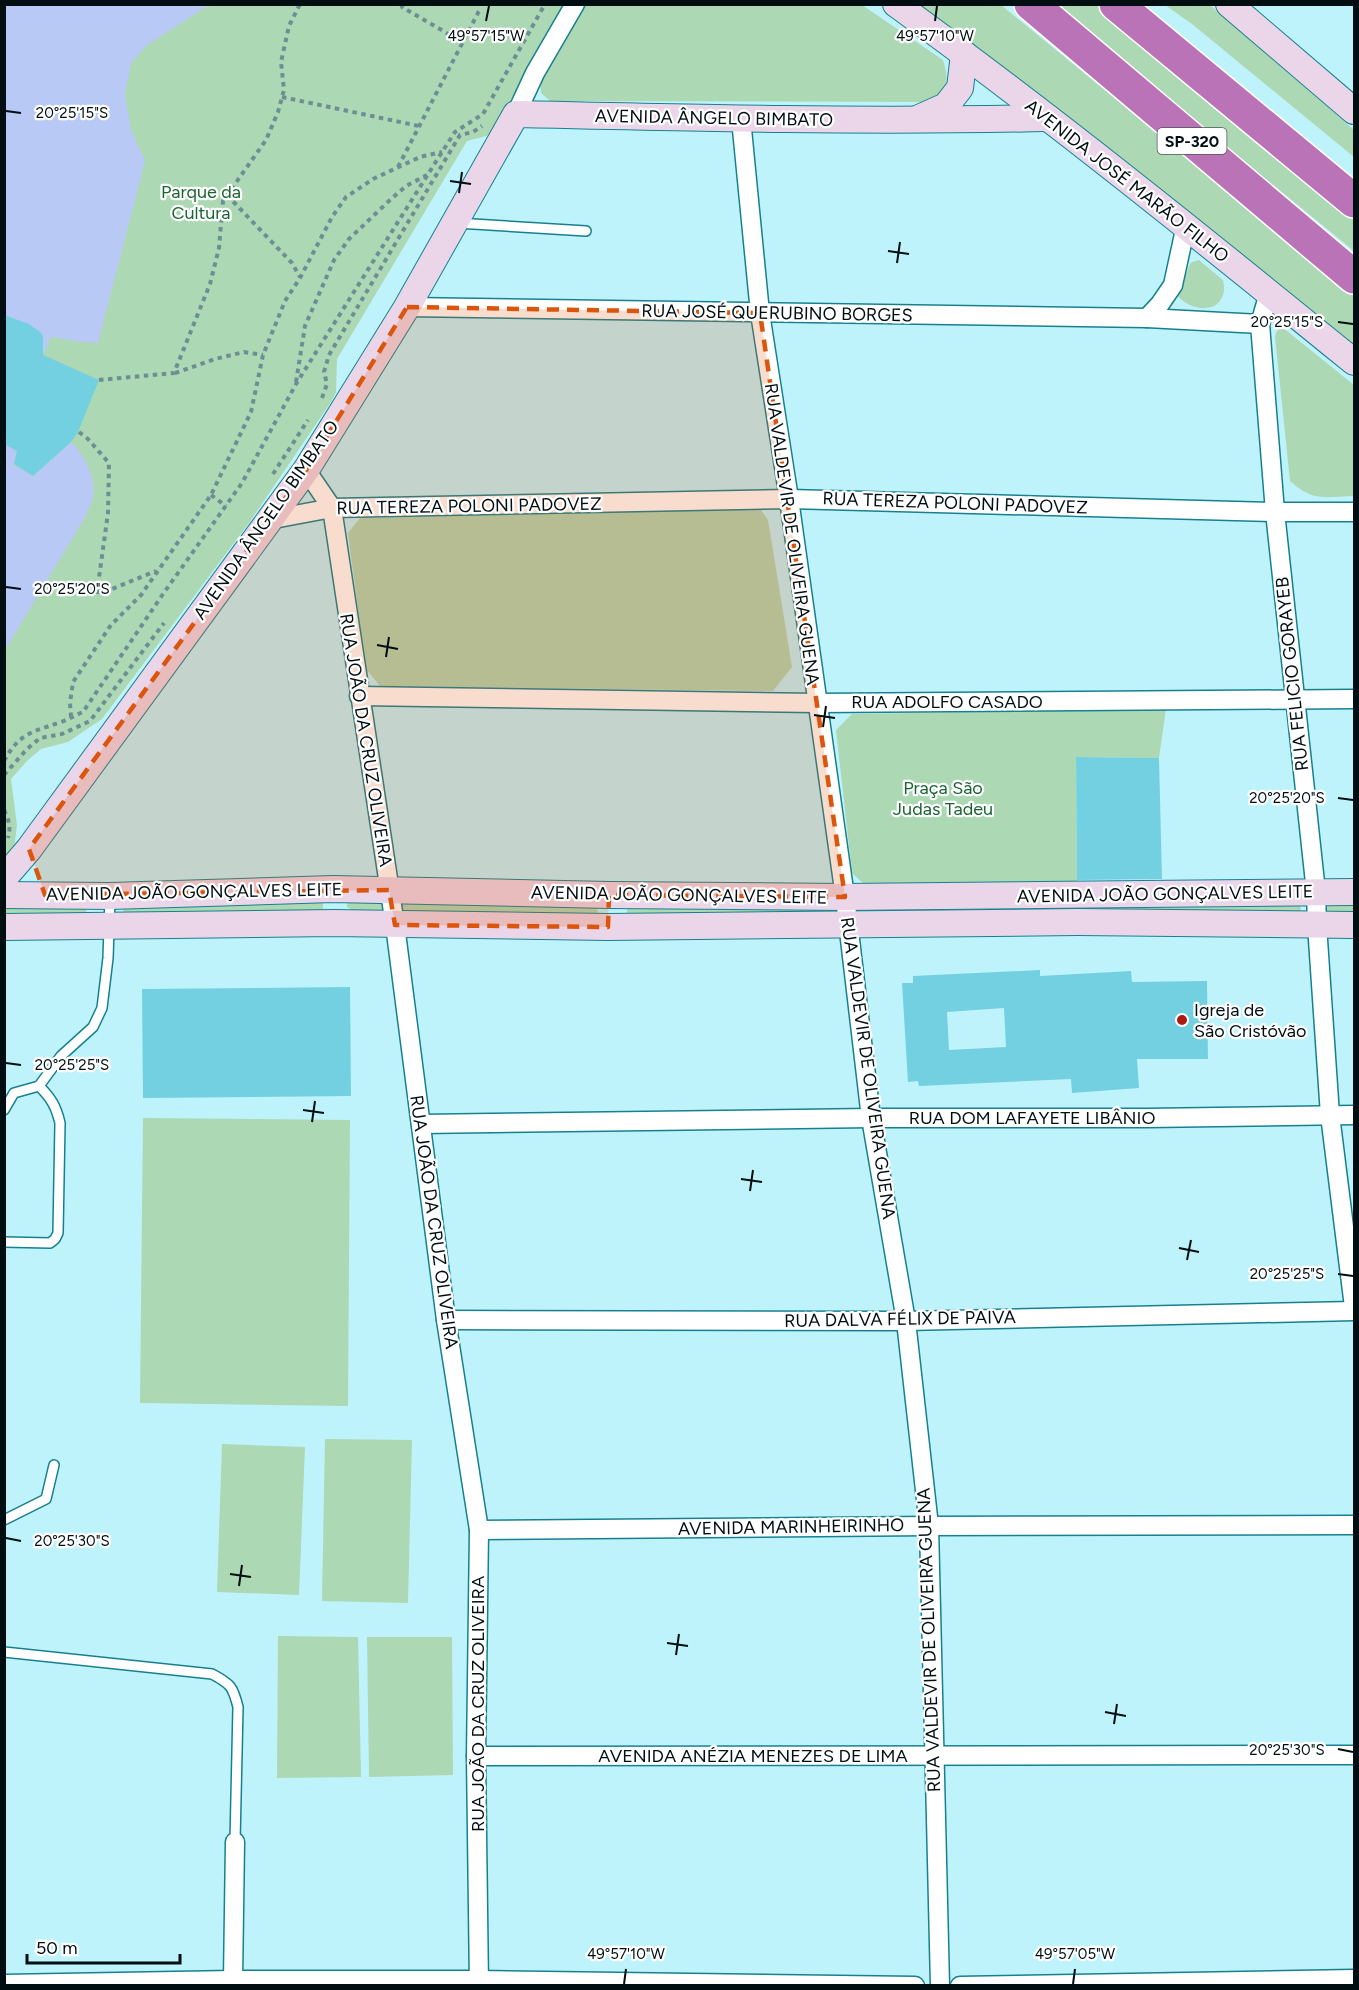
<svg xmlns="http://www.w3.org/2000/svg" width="1359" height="1990" font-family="Figtree,sans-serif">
<rect width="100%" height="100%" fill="#bff3fc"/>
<!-- green -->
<g fill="#add8b4">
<path d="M 582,4 L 862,5 L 943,60 C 949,80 949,90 931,102 L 550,101 L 541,93 L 540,80 Z"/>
<path d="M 5,5 L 566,5 L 490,135 L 467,141 L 337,359 L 336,392 L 331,402 L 249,523 L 102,719 L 68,742 L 41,749 L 27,761 L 11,779 L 17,825 L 14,849 L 5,864 Z"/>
<path d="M 912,5 L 1001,5 L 1354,294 L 1354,352 Z"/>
<path d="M 1052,5 L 1099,5 L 1354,218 L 1354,251 Z"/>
<path d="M 1165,5 L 1210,5 L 1354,130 L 1354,157 L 1192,24 Z"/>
<path d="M 1199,260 L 1223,280 C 1224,285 1225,290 1223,295 C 1216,316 1187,309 1177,295 L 1190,264 L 1192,262 Z"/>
<path d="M 1279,329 L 1283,329 L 1287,331 L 1354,385 L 1354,496 C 1325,497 1313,502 1290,481 L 1275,337 L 1276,332 Z"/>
<path d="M 760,509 L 768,520 L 792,667 L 773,691 L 380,686 L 366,669 L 348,533 L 360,518 Z"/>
<path d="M 1166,709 L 1159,758 L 1076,757 L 1077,883 L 865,885 L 852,873 L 836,730 L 852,714 Z"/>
<path d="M 398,898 L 598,907 L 597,914 L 404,913 L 398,910 Z"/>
<path d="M 4,900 L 87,904 L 86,914 L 5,918 Z"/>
<path d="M 323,900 L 323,909 L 319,913 L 129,914 L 123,911 L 123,903 Z"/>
<path d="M 347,900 L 384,901 L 384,908 L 380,912 L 354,911 L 347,907 Z"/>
<path d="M 1330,901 L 1354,901 L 1354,915 L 1331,915 L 1326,911 L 1326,905 Z"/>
<path d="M 1089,904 L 1300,904 L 1301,910 L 1296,915 L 1088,912 Z"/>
<path d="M 830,907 L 831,914 L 627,915 L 627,908 Z"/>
<path d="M 143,1118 L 350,1120 L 348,1406 L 140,1403 Z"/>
<path d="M 325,1439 L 412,1440 L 408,1603 L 322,1601 Z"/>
<path d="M 222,1444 L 305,1447 L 299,1595 L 217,1592 Z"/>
<path d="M 278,1636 L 358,1637 L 361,1777 L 277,1778 Z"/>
<path d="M 367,1637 L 452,1637 L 453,1775 L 369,1777 Z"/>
</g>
<!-- water -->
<g fill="#b9c9f5">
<path d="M 5,5 L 209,5 L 146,46 L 131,63 L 125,94 L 131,130 L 145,161 L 98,343 L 82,342 L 51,337 L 43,355 L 43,336 C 34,326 22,322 10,317 L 5,323 Z"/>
<path d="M 71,442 C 84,454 96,477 93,495 C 92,501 89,508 87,514 L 5,650 L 5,444 L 17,451 L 14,465 L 33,476 Z"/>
</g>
<!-- building -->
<g fill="#73d0e0" fill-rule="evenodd">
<path d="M 4,315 L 29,324 L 40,332 L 43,336 L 43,355 L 99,380 L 78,432 L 71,442 L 33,476 L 14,464 L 17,451 L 4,444 Z"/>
<path d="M 1076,757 L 1159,758 L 1162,879 L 1077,880 Z"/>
<path d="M 1040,970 L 1040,976 L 1131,971 L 1132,982 L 1207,981 L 1208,1059 L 1137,1059 L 1139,1088 L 1072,1093 L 1071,1079 L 919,1086 L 918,1081 L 908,1082 L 902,983 L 913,983 L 913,976 ZM 1004,1008 L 1006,1047 L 949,1050 L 947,1012 Z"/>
<path d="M 350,987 L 351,1096 L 143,1098 L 142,989 Z"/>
</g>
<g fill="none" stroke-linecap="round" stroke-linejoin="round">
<!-- lane casing -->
<g stroke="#158190" stroke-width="12">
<g id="lane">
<path d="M 457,223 L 586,231"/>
<path d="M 4,1110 L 14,1093 L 39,1086 L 61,1056 L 93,1027 L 102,1008 L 108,958 L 110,898"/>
<path d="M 4,1242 L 50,1243 L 55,1239 L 58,1233 L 60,1123 C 56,1106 51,1098 39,1086"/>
<path d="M 4,1520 L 46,1499 L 54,1465"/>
<path d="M 4,1652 L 212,1674 C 231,1684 233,1687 238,1707 L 235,1842"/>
</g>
</g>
<!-- street casing -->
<g stroke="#158190" stroke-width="21">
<g id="street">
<path d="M 516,114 L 535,73 L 575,4"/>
<path d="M 741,119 L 760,313 L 789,499 L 845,897 L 871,1118 L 906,1321 L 929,1526 L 940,1986"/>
<path d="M 1269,293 L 1260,324 L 1275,512 L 1316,892 L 1317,925 L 1330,1115 L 1354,1307"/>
<path d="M 407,307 L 1147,318 L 1260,324"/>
<path d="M 1147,318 L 1160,304 L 1173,285 L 1186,225"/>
<path d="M 306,470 L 332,508 L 395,925 L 446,1320 L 479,1530 L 476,1756 L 479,1986"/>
<path d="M 268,520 L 332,508 L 789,499 L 1275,512 L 1354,512"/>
<path d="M 359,696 L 817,703 L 1354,699"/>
<path d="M 421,1124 L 871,1118 L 1147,1118 L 1354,1115"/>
<path d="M 446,1320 L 906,1321 L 1354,1311"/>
<path d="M 479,1530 L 929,1526 L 1354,1525"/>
<path d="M 476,1756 L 1354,1755"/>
<path d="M 233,1980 L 235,1842"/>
<path d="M 4,1984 L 233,1980 L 479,1980 L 915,1986"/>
<path d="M 960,1986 L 1354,1979"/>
</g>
</g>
<!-- secondary casing -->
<g stroke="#158190" stroke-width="28">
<g id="secondary">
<path d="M 896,4 C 1053,118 1204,240 1354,362"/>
<path d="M 1229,4 L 1354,111"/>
<path d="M 919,118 L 946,106 L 960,88 L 964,54"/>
<path d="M 4,878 L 29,849 L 306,470 L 407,307 L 516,114 C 694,118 871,122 1048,118"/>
<path d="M 4,895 L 110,896 L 333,889 L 609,895 L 845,897 L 1354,892"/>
<path d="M 4,927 L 334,923 L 608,927 L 1077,922 L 1354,925"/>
</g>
</g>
<!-- highway casing -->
<g stroke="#fff" stroke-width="36">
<g id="highway">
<path d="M 1031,4 L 1354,277"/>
<path d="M 1116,4 L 1354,201"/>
</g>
</g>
<!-- path -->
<g stroke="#6c8f96" stroke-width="4" stroke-dasharray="4.5 4.5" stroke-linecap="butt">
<path d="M 403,4 L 402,7 L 462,42"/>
<path d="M 282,97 L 419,126"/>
<path d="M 398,167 L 480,9"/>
<path d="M 227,195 L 292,263 L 300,277"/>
<path d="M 175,373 L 215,359 L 244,352 L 263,355"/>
<path d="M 99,380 L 174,373 L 210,284 L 219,248 L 223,201 L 266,140 L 278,112 L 284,90 L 281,62 L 289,26 L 300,4"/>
<path d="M 296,382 L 305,326 L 334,260 L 349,239 L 390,200 L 406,186 L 427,175"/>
<path d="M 322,398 L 327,384 L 324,372 L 329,355 L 460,135 L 473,132 L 482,126"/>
<path d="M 79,432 L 88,439 L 109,463 L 108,513 L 97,592 L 107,591 L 156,571"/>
<path d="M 273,474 L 308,420"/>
<path d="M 211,495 L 226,506"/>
<path d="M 71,717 L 70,703 L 73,682 L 111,625 L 141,595 L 211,495 L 251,412 L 263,355 L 285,301 L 300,278 L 332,217 L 346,197 L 373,179 L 420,157 L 442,152"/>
<path d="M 4,761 C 20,732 33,732 61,722 C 69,719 76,715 83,712 L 163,594 L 242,483 L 296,384 L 442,152 L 455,132 L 483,114 L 545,4"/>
<path d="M 4,775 L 27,749 L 40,738 L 62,734 L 90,721 L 164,623"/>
<path d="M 4,810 C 9,820 11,827 8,838"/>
</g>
<!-- lane -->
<use href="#lane" stroke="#fff" stroke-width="9"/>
<!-- street -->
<use href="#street" stroke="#fff" stroke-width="18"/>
<!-- secondary -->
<use href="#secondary" stroke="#ebd5e9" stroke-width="26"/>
<!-- highway -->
<use href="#highway" stroke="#bb73b7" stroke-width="33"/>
</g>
<!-- marked area -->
<path fill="#dc550c" fill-opacity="0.2" stroke="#dc550c" stroke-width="4.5" stroke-dasharray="12 8" stroke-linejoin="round" d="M 407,307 L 760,313 L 845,897 L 609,895 L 608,927 L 395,925 L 389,890 L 45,895 L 29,849 L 306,470 Z"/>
<!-- ticks -->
<path fill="none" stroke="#000e12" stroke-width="2" d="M 486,21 L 489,6M 935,21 L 937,6M 6,111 L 21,113M 450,181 L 471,184M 459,193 L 462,172M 888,251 L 909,254M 897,263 L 900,242M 1338,322 L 1353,324M 6,587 L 21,589M 377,645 L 398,649M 386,657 L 389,637M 814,715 L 835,718M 823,727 L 826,706M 1338,798 L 1353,800M 6,1063 L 21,1065M 303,1110 L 324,1113M 312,1122 L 315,1101M 741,1179 L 762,1182M 750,1191 L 753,1170M 1179,1248 L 1199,1252M 1187,1260 L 1191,1240M 1338,1274 L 1353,1276M 6,1538 L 21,1541M 230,1574 L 251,1577M 239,1586 L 242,1565M 667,1643 L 688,1646M 676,1655 L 679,1634M 1105,1712 L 1126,1716M 1114,1724 L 1117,1704M 1338,1749 L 1353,1752M 624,1984 L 626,1969M 1073,1984 L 1075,1969"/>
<!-- markers -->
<circle fill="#ac1b12" stroke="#fff" stroke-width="2" cx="1182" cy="1020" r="6"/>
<g text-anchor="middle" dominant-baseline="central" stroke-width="4.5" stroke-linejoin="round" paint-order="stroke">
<!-- shield labels -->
<rect fill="#fff" stroke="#4c5659" stroke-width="1.5" x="1157.5" y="128" width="69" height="26" rx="4.5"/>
<g font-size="16" font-weight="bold" fill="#000e12">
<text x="1192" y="141">SP-320</text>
</g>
<!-- street labels -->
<g font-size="18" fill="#000e12" stroke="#fff">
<text transform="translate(714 118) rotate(1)">AVENIDA ÂNGELO BIMBATO</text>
<text transform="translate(1127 181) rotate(38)">AVENIDA JOSÉ MARÃO FILHO</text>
<text transform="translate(777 313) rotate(1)">RUA JOSÉ QUERUBINO BORGES</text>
<text transform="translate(955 503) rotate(2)">RUA TEREZA POLONI PADOVEZ</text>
<text transform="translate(469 506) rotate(-1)">RUA TEREZA POLONI PADOVEZ</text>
<text transform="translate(266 520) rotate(-55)">AVENIDA ÂNGELO BIMBATO</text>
<text transform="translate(792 534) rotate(82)">RUA VALDEVIR DE OLIVEIRA GUENA</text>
<text transform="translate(1292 674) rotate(-96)">RUA FELICIO GORAYEB</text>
<text x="947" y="702">RUA ADOLFO CASADO</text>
<text transform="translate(366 740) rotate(81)">RUA JOÃO DA CRUZ OLIVEIRA</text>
<text transform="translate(194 892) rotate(-1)">AVENIDA JOÃO GONÇALVES LEITE</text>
<text transform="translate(1165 894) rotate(-1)">AVENIDA JOÃO GONÇALVES LEITE</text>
<text transform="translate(679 895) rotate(1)">AVENIDA JOÃO GONÇALVES LEITE</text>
<text transform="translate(868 1068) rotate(82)">RUA VALDEVIR DE OLIVEIRA GUENA</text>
<text x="1032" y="1118">RUA DOM LAFAYETE LIBÂNIO</text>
<text transform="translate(434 1222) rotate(82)">RUA JOÃO DA CRUZ OLIVEIRA</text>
<text transform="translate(900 1319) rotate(-1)">RUA DALVA FÉLIX DE PAIVA</text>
<text transform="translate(791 1527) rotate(-1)">AVENIDA MARINHEIRINHO</text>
<text transform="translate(929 1640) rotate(-92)">RUA VALDEVIR DE OLIVEIRA GUENA</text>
<text transform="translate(478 1704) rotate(-90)">RUA JOÃO DA CRUZ OLIVEIRA</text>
<text x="753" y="1756">AVENIDA ANÉZIA MENEZES DE LIMA</text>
</g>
<!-- park labels -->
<g font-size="18" fill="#196430" stroke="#fff">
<text x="201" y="192">Parque da<tspan x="201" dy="21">Cultura</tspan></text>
<text x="943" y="788">Praça São<tspan x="943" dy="21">Judas Tadeu</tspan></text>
</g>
<!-- poi labels -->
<g font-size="18" fill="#000e12" stroke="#fff" text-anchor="start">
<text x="1194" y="1010">Igreja de<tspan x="1194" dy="21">São Cristóvão</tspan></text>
</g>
</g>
<g font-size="15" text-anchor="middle" fill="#000e12" stroke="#fff" stroke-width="4.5" stroke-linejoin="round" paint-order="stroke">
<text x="486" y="41">49°57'15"W</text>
<text x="935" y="41">49°57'10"W</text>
<text x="72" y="118">20°25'15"S</text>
<text x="1287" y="327">20°25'15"S</text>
<text x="72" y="594">20°25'20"S</text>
<text x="1287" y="803">20°25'20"S</text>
<text x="72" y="1070">20°25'25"S</text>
<text x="1287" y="1279">20°25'25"S</text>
<text x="72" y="1546">20°25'30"S</text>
<text x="1287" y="1755">20°25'30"S</text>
<text x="626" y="1959">49°57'10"W</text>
<text x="1075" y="1959">49°57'05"W</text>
</g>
<!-- border -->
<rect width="1359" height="1990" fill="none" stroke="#000e12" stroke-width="12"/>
<!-- scale -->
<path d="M27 1954v9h153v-9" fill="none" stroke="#000e12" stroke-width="3"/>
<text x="36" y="1954" font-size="18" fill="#000e12" stroke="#ffffff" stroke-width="4.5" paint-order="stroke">50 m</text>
</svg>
